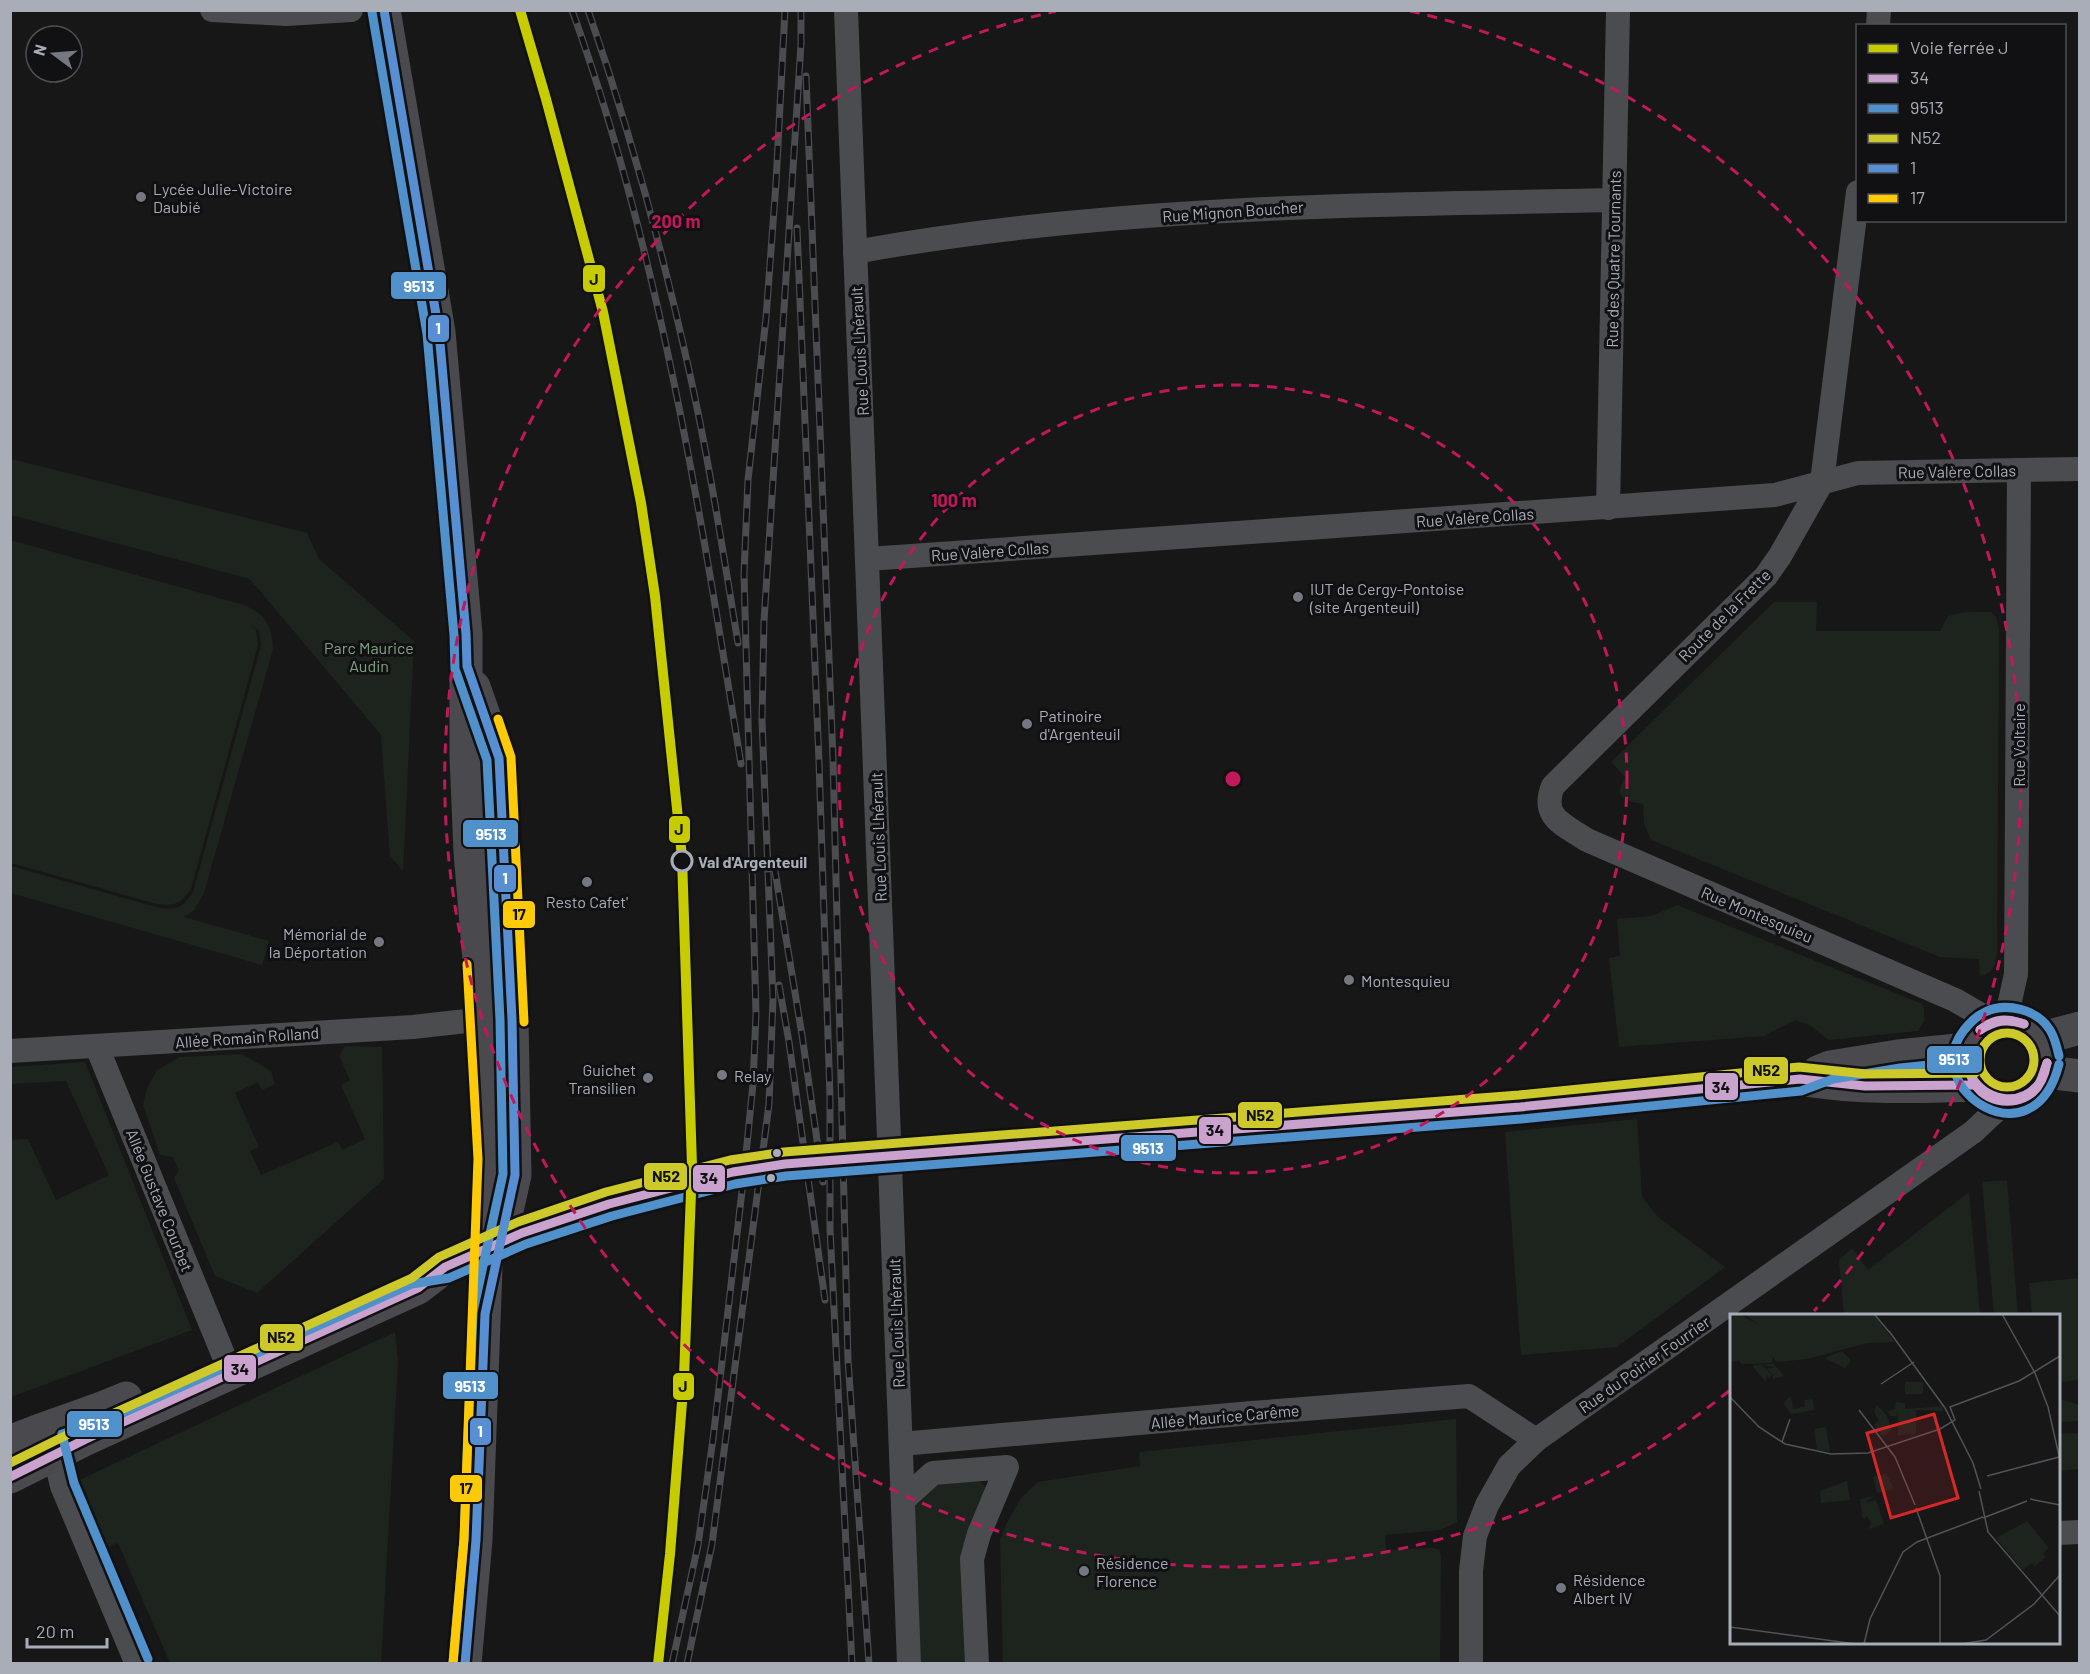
<svg xmlns="http://www.w3.org/2000/svg" width="2090" height="1674" font-family="Barlow,sans-serif">
<rect width="100%" height="100%" fill="#171717"/>
<!-- green -->
<g fill="#1d241e">
<path d="M 11,459 L 307,533 L 319,559 L 414,641 L 403,871 L 390,856 L 381,735 L 250,579 L 11,515 Z"/>
<path d="M 10,540 L 244,605 C 266,615 272,626 273,649 L 204,893 L 194,910 L 184,917 L 269,941 L 262,965 L 11,893 L 11,866 L 159,908 C 178,910 182,908 193,892 L 261,646 L 259,630 L 243,620 L 256,629 L 258,645 L 191,889 C 180,904 176,906 157,904 L 11,863 Z"/>
<path d="M 1774,602 L 1817,602 L 1816,631 L 1940,631 L 1948,616 C 1962,611 1975,612 1991,612 L 1996,617 L 1999,629 L 1997,952 C 1995,965 1994,973 1980,976 L 1979,959 L 1940,957 L 1651,840 L 1644,824 L 1643,804 C 1624,801 1613,798 1625,777 L 1611,762 Z"/>
<path d="M 1677,905 L 1920,1003 L 1924,1007 L 1924,1022 L 1918,1031 L 1829,1040 L 1811,1026 L 1795,1020 L 1764,1036 L 1619,1047 L 1609,958 L 1620,956 L 1617,919 L 1652,916 Z"/>
<path d="M 345,1046 L 382,1047 L 384,1179 L 257,1293 L 215,1276 L 174,1178 L 179,1170 L 173,1157 L 160,1155 L 143,1105 L 147,1088 L 157,1070 L 180,1057 L 242,1054 L 271,1071 L 275,1084 L 262,1090 L 258,1082 L 235,1093 L 259,1147 L 250,1151 L 261,1175 L 338,1142 L 342,1150 L 365,1139 L 341,1085 L 350,1080 L 339,1056 Z"/>
<path d="M 85,1062 L 192,1330 L 11,1397 L 11,1140 L 28,1139 L 56,1200 L 109,1175 L 66,1081 L 11,1084 L 11,1067 Z"/>
<path d="M 1637,1119 L 1642,1197 L 1658,1217 L 1725,1267 L 1617,1347 L 1521,1355 L 1505,1132 Z"/>
<path d="M 2007,1180 L 2018,1315 L 1994,1315 L 1982,1182 Z"/>
<path d="M 1969,1192 L 1980,1315 L 1844,1315 L 1839,1260 L 1852,1248 L 1868,1270 Z"/>
<path d="M 2079,1278 L 2079,1380 L 2059,1382 L 2058,1316 L 2032,1315 L 2029,1283 Z"/>
<path d="M 395,1332 L 398,1360 L 381,1663 L 170,1663 L 118,1543 L 100,1550 L 73,1483 Z"/>
<path d="M 2063,1400 L 2079,1405 L 2079,1421 L 2059,1422 L 2059,1401 Z"/>
<path d="M 1456,1419 L 1457,1522 L 1440,1530 L 1385,1535 L 1386,1550 L 1433,1548 L 1439,1550 L 1441,1556 L 1440,1663 L 1003,1663 L 1000,1540 L 1006,1524 L 1021,1498 L 1038,1482 L 1140,1466 L 1139,1452 Z"/>
<path d="M 2079,1433 L 2079,1469 L 2059,1471 L 2059,1434 Z"/>
<path d="M 977,1481 L 983,1484 L 988,1490 L 971,1663 L 920,1663 L 913,1499 L 934,1483 Z"/>
</g>
<g fill="none" stroke-linecap="round" stroke-linejoin="round">
<!-- street -->
<g stroke="#4b4c50" stroke-width="24">
<path d="M 212,10 L 286,14 L 351,10"/>
<path d="M 846,10 L 909,1664"/>
<path d="M 1878,26 L 1879,10"/>
<path d="M 1858,192 L 1822,482 L 1780,556 L 1766,576 L 1553,786 C 1540,818 1565,825 1587,840 L 1955,1000 L 1993,1022"/>
<path d="M 855,252 C 1105,206 1361,205 1614,200"/>
<path d="M 1608,508 L 1618,10"/>
<path d="M 868,559 L 1775,495 L 1858,473 L 2080,469"/>
<path d="M 2006,1019 L 2016,974 L 2019,470"/>
<path d="M 97,1047 L 223,1354"/>
<path d="M 10,1051 L 413,1027 L 484,1019"/>
<path d="M 51,1439 L 62,1486 L 137,1664"/>
<path d="M 901,1444 L 1252,1413 L 1469,1396 L 1536,1440"/>
<path d="M 903,1500 L 933,1473 L 1007,1467 L 979,1534 L 972,1559 L 977,1664"/>
<path d="M 2058,1533 L 2080,1532"/>
<path d="M 1471,1664 L 1471,1571 L 1475,1536 L 1487,1505 L 1509,1466 L 1536,1440 L 1973,1132 L 2005,1102"/>
</g>
<!-- secondary -->
<g stroke="#4a4a4e" stroke-width="33">
<path d="M 384,10 L 439,332 L 466,634 L 466,756 L 470,852 L 484,1019 L 490,1159 L 476,1540 L 465,1664"/>
<path d="M 474,687 L 499,758 L 504,849 L 512,1020 L 515,1175 L 502,1233"/>
<circle cx="2007" cy="1060" r="41"/>
<path d="M 2042,1038 L 2080,1028"/>
<path d="M 1818,1072 L 1830,1067 L 1898,1056 L 1967,1049"/>
<path d="M 2046,1072 L 2080,1076"/>
<path d="M 1032,1145 L 1520,1107 L 1800,1079 C 1857,1089 1917,1087 1975,1085"/>
<path d="M 10,1442 C 48,1425 88,1415 126,1398"/>
<path d="M 10,1477 L 86,1439 L 418,1288 L 445,1267"/>
</g>
<!-- rail casing -->
<g stroke="#4b4c4f" stroke-width="7">
<g id="rail">
<path d="M 572,10 C 660,254 700,510 741,764"/>
<path d="M 588,10 C 629,128 662,248 689,370 C 709,460 723,552 738,643"/>
<path d="M 806,76 L 833,759 L 848,1360 L 869,1664"/>
<path d="M 797,228 L 819,762 L 830,1097 L 830,1229 L 852,1664"/>
<path d="M 774,865 L 802,1035 L 823,1182"/>
<path d="M 779,985 L 789,1042 L 825,1300"/>
<path d="M 672,1664 L 698,1545 L 713,1439 L 744,1174 L 753,1084 L 756,1014 L 744,574 L 748,480 L 766,318 L 776,183 L 785,10"/>
<path d="M 687,1664 L 712,1544 L 769,1104 L 773,999 L 762,720 L 764,621 L 801,44 L 801,10"/>
</g>
</g>
<!-- rail -->
<use href="#rail" stroke="#111113" stroke-width="4.5" stroke-dasharray="14" stroke-linecap="butt"/>
<!-- secondary-bridge -->
<path stroke="#4a4a4e" stroke-width="33" d="M 445,1267 L 522,1233 L 609,1204 L 733,1172 L 785,1164 L 1032,1145"/>
<!-- bus-1 casing -->
<g stroke="#111113" stroke-width="14">
<g id="bus-1">
<path d="M 1980,1030 C 1994,1018 2007,1018 2024,1024"/>
<path d="M 1980,1030 C 1995,1021 2006,1018 2024,1024"/>
<path d="M 1971,1076 C 1985,1100 2018,1108 2038,1085 C 2042,1080 2044,1070 2047,1063"/>
<path d="M 1971,1076 C 1979,1102 2013,1109 2033,1092 C 2041,1085 2045,1074 2047,1063"/>
<path d="M 10,1477 L 86,1439 L 418,1288 L 445,1267 L 522,1233 L 609,1204 L 733,1172 L 785,1164 L 1520,1107 L 1800,1079 L 1865,1086 L 1975,1085"/>
</g>
</g>
<!-- bus-2 casing -->
<g stroke="#111113" stroke-width="14">
<g id="bus-2">
<path d="M 372,12 L 427,334 L 454,635 L 455,669 L 487,760 L 500,1020 L 503,1174 L 473,1312 L 464,1539 L 453,1663"/>
<path d="M 2059,1064 C 2034,1165 1918,1089 1964,1030 C 1970,1023 1976,1016 1985,1012 C 2006,1002 2037,1009 2050,1030 C 2055,1038 2057,1047 2059,1056"/>
<path d="M 148,1659 L 74,1483 L 62,1434 L 107,1420 L 412,1284 L 449,1278 L 526,1244 L 612,1216 L 735,1184 L 786,1176 L 1521,1119 L 1801,1091 L 1833,1079 L 1900,1068 L 1968,1061"/>
</g>
</g>
<!-- bus-3 casing -->
<g stroke="#111113" stroke-width="14">
<g id="bus-3">
<circle cx="2007" cy="1060" r="27"/>
<path d="M 10,1463 L 81,1428 L 412,1278 L 439,1257 L 518,1222 L 606,1192 L 730,1160 L 784,1152 L 1519,1095 L 1799,1067 L 1866,1074 L 1975,1073"/>
</g>
</g>
<!-- bus-4 casing -->
<g stroke="#111113" stroke-width="14">
<path id="bus-4" d="M 384,10 L 439,332 L 466,634 L 467,666 L 499,758 L 512,1020 L 515,1175 L 485,1314 L 476,1540 L 465,1664"/>
</g>
<!-- bus-5 casing -->
<g stroke="#111113" stroke-width="14">
<g id="bus-5">
<path d="M 498,719 L 511,757 L 524,1022"/>
<path d="M 453,1663 L 464,1539 L 478,1159 L 467,964"/>
</g>
</g>
<!-- bus-1 -->
<use href="#bus-1" stroke="#c9a2cd" stroke-width="9"/>
<!-- bus-2 -->
<use href="#bus-2" stroke="#5091cb" stroke-width="9"/>
<!-- bus-3 -->
<use href="#bus-3" stroke="#cec92a" stroke-width="9"/>
<!-- bus-4 -->
<use href="#bus-4" stroke="#588fd2" stroke-width="9"/>
<!-- bus-5 -->
<use href="#bus-5" stroke="#fcca06" stroke-width="9"/>
<!-- rail-1 casing -->
<g stroke="#111113" stroke-width="15">
<path id="rail-1" d="M 520,10 L 546,99 L 603,312 L 641,503 L 655,596 L 682,857 L 692,1166 L 684,1377 L 670,1554 L 658,1664"/>
</g>
<!-- rail-1 -->
<use href="#rail-1" stroke="#c6cc00" stroke-width="10"/>
</g>
<!-- distance rings -->
<g fill="none" stroke="#c2185b" stroke-width="3" stroke-dasharray="10 8">
<circle cx="1233" cy="779" r="394"/>
<path d="M1729 1391A788 788 0 1 1 1056 11M1410 11A788 788 0 0 1 1814 1311"/>
</g>
<!-- markers -->
<g fill="#757880" stroke="#111113" stroke-width="2">
<circle cx="141" cy="197" r="6"/>
<circle cx="1298" cy="597" r="6"/>
<circle cx="1027" cy="724" r="6"/>
<circle cx="587" cy="882" r="6"/>
<circle cx="379" cy="942" r="6"/>
<circle cx="1349" cy="980" r="6"/>
<circle cx="722" cy="1075" r="6"/>
<circle cx="648" cy="1078" r="6"/>
<circle cx="1084" cy="1571" r="6"/>
<circle cx="1561" cy="1588" r="6"/>
</g>
<circle fill="#111113" stroke="#a8adb8" stroke-width="3" cx="682" cy="861" r="10"/>
<g fill="#a8adb8" stroke="#111113" stroke-width="2">
<circle cx="777" cy="1153" r="5"/>
<circle cx="771" cy="1178" r="5"/>
</g>
<g text-anchor="middle" dominant-baseline="central" stroke-width="6" stroke-linejoin="round" paint-order="stroke">
<!-- poi labels -->
<g font-size="16" fill="#a8adb8" stroke="#111113" text-anchor="start">
<text x="153" y="188">Lycée Julie-Victoire<tspan x="153" dy="18">Daubié</tspan></text>
<text x="1310" y="588">IUT de Cergy-Pontoise<tspan x="1310" dy="18">(site Argenteuil)</tspan></text>
<text x="1039" y="715">Patinoire<tspan x="1039" dy="18">d'Argenteuil</tspan></text>
<text x="587" y="901" text-anchor="middle">Resto Cafet'</text>
<text x="367" y="933" text-anchor="end">Mémorial de<tspan x="367" dy="18">la Déportation</tspan></text>
<text x="1361" y="980">Montesquieu</text>
<text x="636" y="1069" text-anchor="end">Guichet<tspan x="636" dy="18">Transilien</tspan></text>
<text x="734" y="1075">Relay</text>
<text x="1096" y="1562">Résidence<tspan x="1096" dy="18">Florence</tspan></text>
<text x="1573" y="1579">Résidence<tspan x="1573" dy="18">Albert IV</tspan></text>
</g>
<!-- street labels -->
<g font-size="16" fill="#a8adb8" stroke="#111113">
<text transform="translate(1233 211) rotate(-4)">Rue Mignon Boucher</text>
<text transform="translate(1613 259) rotate(-89)">Rue des Quatre Tournants</text>
<text transform="translate(859 351) rotate(-93)">Rue Louis Lhérault</text>
<text transform="translate(1957 471) rotate(-1)">Rue Valère Collas</text>
<text transform="translate(1475 517) rotate(-4)">Rue Valère Collas</text>
<text transform="translate(990 551) rotate(-4)">Rue Valère Collas</text>
<text transform="translate(1724 615) rotate(-45)">Route de la Frette</text>
<text transform="translate(2018 745) rotate(-90)">Rue Voltaire</text>
<text transform="translate(878 837) rotate(-92)">Rue Louis Lhérault</text>
<text transform="translate(1757 914) rotate(23)">Rue Montesquieu</text>
<text transform="translate(247 1037) rotate(-4)">Allée Romain Rolland</text>
<text transform="translate(160 1200) rotate(68)">Allée Gustave Courbet</text>
<text transform="translate(896 1323) rotate(-92)">Rue Louis Lhérault</text>
<text transform="translate(1644 1364) rotate(-35)">Rue du Poirier Fourrier</text>
<text transform="translate(1225 1416) rotate(-5)">Allée Maurice Carême</text>
</g>
<!-- park labels -->
<g font-size="16" fill="#7fa381" stroke="#111113">
<text x="369" y="647">Parc Maurice<tspan x="369" dy="18">Audin</tspan></text>
</g>
<!-- stop labels -->
<g font-size="16" font-weight="bold" fill="#a8adb8" stroke="#111113" text-anchor="start">
<text x="698" y="861">Val d'Argenteuil</text>
</g>
</g>
<!-- overview -->
<g transform="translate(1730 1314)">
<rect width="330" height="330" fill="#171717"/>
<path d="M 0,0 L 9,0 L 29,11 L 14,0 L 143,0 L 165,28 L 137,29 L 77,45 L 47,48 L 43,43 L 42,49 L 12,50 L 3,42 L 8,47 L 0,48 ZM 112,37 L 121,47 L 115,54 L 95,44 ZM 44,50 L 54,62 L 43,65 L 43,61 L 37,55 L 45,53 L 32,51 L 42,61 L 39,65 L 37,61 L 36,68 L 23,53 L 24,51 ZM 175,68 L 193,68 L 193,80 L 175,80 ZM 61,82 L 63,95 L 74,93 L 75,86 L 83,85 L 84,96 L 61,100 L 53,89 ZM 166,88 L 175,89 L 175,95 L 212,92 L 213,97 L 186,96 L 186,119 L 179,124 L 182,119 L 168,122 L 168,98 L 167,102 L 160,102 L 158,97 L 165,95 ZM 147,91 L 157,102 L 162,116 L 153,123 L 144,111 L 149,107 L 144,97 ZM 96,113 L 100,138 L 87,136 L 84,115 ZM 156,159 L 164,175 L 147,179 L 143,163 ZM 117,167 L 120,186 L 91,189 L 90,177 ZM 145,182 L 134,189 L 146,186 L 154,210 L 139,215 L 141,208 L 137,202 L 134,205 L 132,202 L 130,185 ZM 297,207 L 319,234 L 313,239 L 316,243 L 305,252 L 301,249 L 293,256 L 266,224 Z" fill="#1d241e"/>
<path fill="none" stroke="#515357" stroke-width="1.5" d="M 144,0 L 161,20M 272,0 L 305,59 L 318,93 L 330,146M 159,17 L 215,94 L 243,149 L 251,175M 151,70 L 184,48M 0,83 L 29,113 L 55,130 L 101,140 L 138,139 L 210,115 L 225,106 L 220,93 L 289,67 L 330,42M 129,96 L 165,143 L 185,191M 52,128 L 60,105M 257,162 L 329,143M 249,177 L 258,218 L 330,302M 300,185 L 330,191M 186,194 L 210,262 L 210,330M 253,204 L 297,187M 0,313 L 126,330M 134,330 L 140,305 L 173,238 L 187,228 L 253,203M 231,330 L 256,326 L 304,290 L 330,261"/>
<path fill="#d62828" fill-opacity="0.15" stroke="#d62828" stroke-width="3" d="M 204,100 L 228,184 L 161,204 L 137,119 Z"/>
<rect width="330" height="330" fill="none" stroke="#a8adb8" stroke-width="3"/>
</g>
<circle cx="1233" cy="779" r="9" fill="#c2185b" stroke="#111113" stroke-width="3"/>
<g font-size="18" text-anchor="middle" font-weight="bold" fill="#c2185b" stroke="#111113" stroke-width="6" stroke-linejoin="round" paint-order="stroke">
<text x="676" y="228">200 m</text>
<text x="954" y="507">100 m</text>
</g>
<g stroke="#111113" stroke-width="2">
<rect x="582" y="264" width="24" height="29" rx="6" fill="#c6cc00"/>
<rect x="390" y="271" width="57" height="29" rx="6" fill="#5091cb"/>
<rect x="427" y="314" width="23" height="29" rx="6" fill="#588fd2"/>
<rect x="668" y="815" width="23" height="29" rx="6" fill="#c6cc00"/>
<rect x="462" y="819" width="57" height="29" rx="6" fill="#5091cb"/>
<rect x="493" y="864" width="24" height="29" rx="6" fill="#588fd2"/>
<rect x="502" y="900" width="34" height="29" rx="6" fill="#fcca06"/>
<rect x="1926" y="1045" width="57" height="29" rx="6" fill="#5091cb"/>
<rect x="1743" y="1056" width="46" height="29" rx="6" fill="#cec92a"/>
<rect x="1704" y="1072" width="35" height="29" rx="6" fill="#c9a2cd"/>
<rect x="1237" y="1101" width="46" height="28" rx="6" fill="#cec92a"/>
<rect x="1198" y="1116" width="34" height="29" rx="6" fill="#c9a2cd"/>
<rect x="1120" y="1134" width="57" height="28" rx="6" fill="#5091cb"/>
<rect x="643" y="1162" width="45" height="29" rx="6" fill="#cec92a"/>
<rect x="692" y="1164" width="34" height="29" rx="6" fill="#c9a2cd"/>
<rect x="259" y="1323" width="45" height="29" rx="6" fill="#cec92a"/>
<rect x="223" y="1354" width="34" height="29" rx="6" fill="#c9a2cd"/>
<rect x="442" y="1371" width="57" height="29" rx="6" fill="#5091cb"/>
<rect x="672" y="1372" width="23" height="29" rx="6" fill="#c6cc00"/>
<rect x="66" y="1410" width="57" height="28" rx="6" fill="#5091cb"/>
<rect x="469" y="1417" width="23" height="29" rx="6" fill="#588fd2"/>
<rect x="449" y="1474" width="34" height="29" rx="6" fill="#fcca06"/>
</g>
<g font-size="16" text-anchor="middle" font-weight="bold" fill="#fff">
<text x="419" y="292">9513</text>
<text x="438" y="334">1</text>
<text x="491" y="840">9513</text>
<text x="505" y="884">1</text>
<text x="1954" y="1065">9513</text>
<text x="1148" y="1154">9513</text>
<text x="470" y="1392">9513</text>
<text x="94" y="1430">9513</text>
<text x="480" y="1437">1</text>
</g>
<g font-size="16" text-anchor="middle" font-weight="bold" fill="#111">
<text x="594" y="285">J</text>
<text x="679" y="835">J</text>
<text x="519" y="920">17</text>
<text x="1766" y="1076">N52</text>
<text x="1721" y="1093">34</text>
<text x="1260" y="1121">N52</text>
<text x="1215" y="1136">34</text>
<text x="666" y="1182">N52</text>
<text x="709" y="1184">34</text>
<text x="281" y="1343">N52</text>
<text x="240" y="1375">34</text>
<text x="683" y="1392">J</text>
<text x="466" y="1494">17</text>
</g>
<!-- border -->
<rect width="2090" height="1674" fill="none" stroke="#a8adb8" stroke-width="24"/>
<!-- legend -->
<rect x="1856" y="24" width="210" height="198" fill="#111113" stroke="#4d4f55" stroke-width="1.5"/>
<rect x="1868" y="44" width="30" height="9" fill="#c6cc00" stroke="#4d4f55" stroke-width="1.5"/>
<text x="1910" y="54" font-size="18" fill="#a8adb8">Voie ferrée J</text>
<rect x="1868" y="74" width="30" height="9" fill="#c9a2cd" stroke="#4d4f55" stroke-width="1.5"/>
<text x="1910" y="84" font-size="18" fill="#a8adb8">34</text>
<rect x="1868" y="104" width="30" height="9" fill="#5091cb" stroke="#4d4f55" stroke-width="1.5"/>
<text x="1910" y="114" font-size="18" fill="#a8adb8">9513</text>
<rect x="1868" y="134" width="30" height="9" fill="#cec92a" stroke="#4d4f55" stroke-width="1.5"/>
<text x="1910" y="144" font-size="18" fill="#a8adb8">N52</text>
<rect x="1868" y="164" width="30" height="9" fill="#588fd2" stroke="#4d4f55" stroke-width="1.5"/>
<text x="1910" y="174" font-size="18" fill="#a8adb8">1</text>
<rect x="1868" y="194" width="30" height="9" fill="#fcca06" stroke="#4d4f55" stroke-width="1.5"/>
<text x="1910" y="204" font-size="18" fill="#a8adb8">17</text>
<!-- north arrow -->
<g transform="translate(54 54) rotate(286)"><circle r="28" fill="#111113" stroke="#4d4f55" stroke-width="1.5"/>
<path d="M0-4.5L10 22L0 15L-10 22Z" fill="#757880"/>
<text y="-9" font-size="16" font-weight="bold" text-anchor="middle" fill="#a8adb8">N</text>
</g>
<!-- scale -->
<path d="M27 1638v9h80v-9" fill="none" stroke="#a8adb8" stroke-width="3"/>
<text x="36" y="1638" font-size="18" fill="#a8adb8" stroke="#111113" stroke-width="4.5" paint-order="stroke">20 m</text>
</svg>
